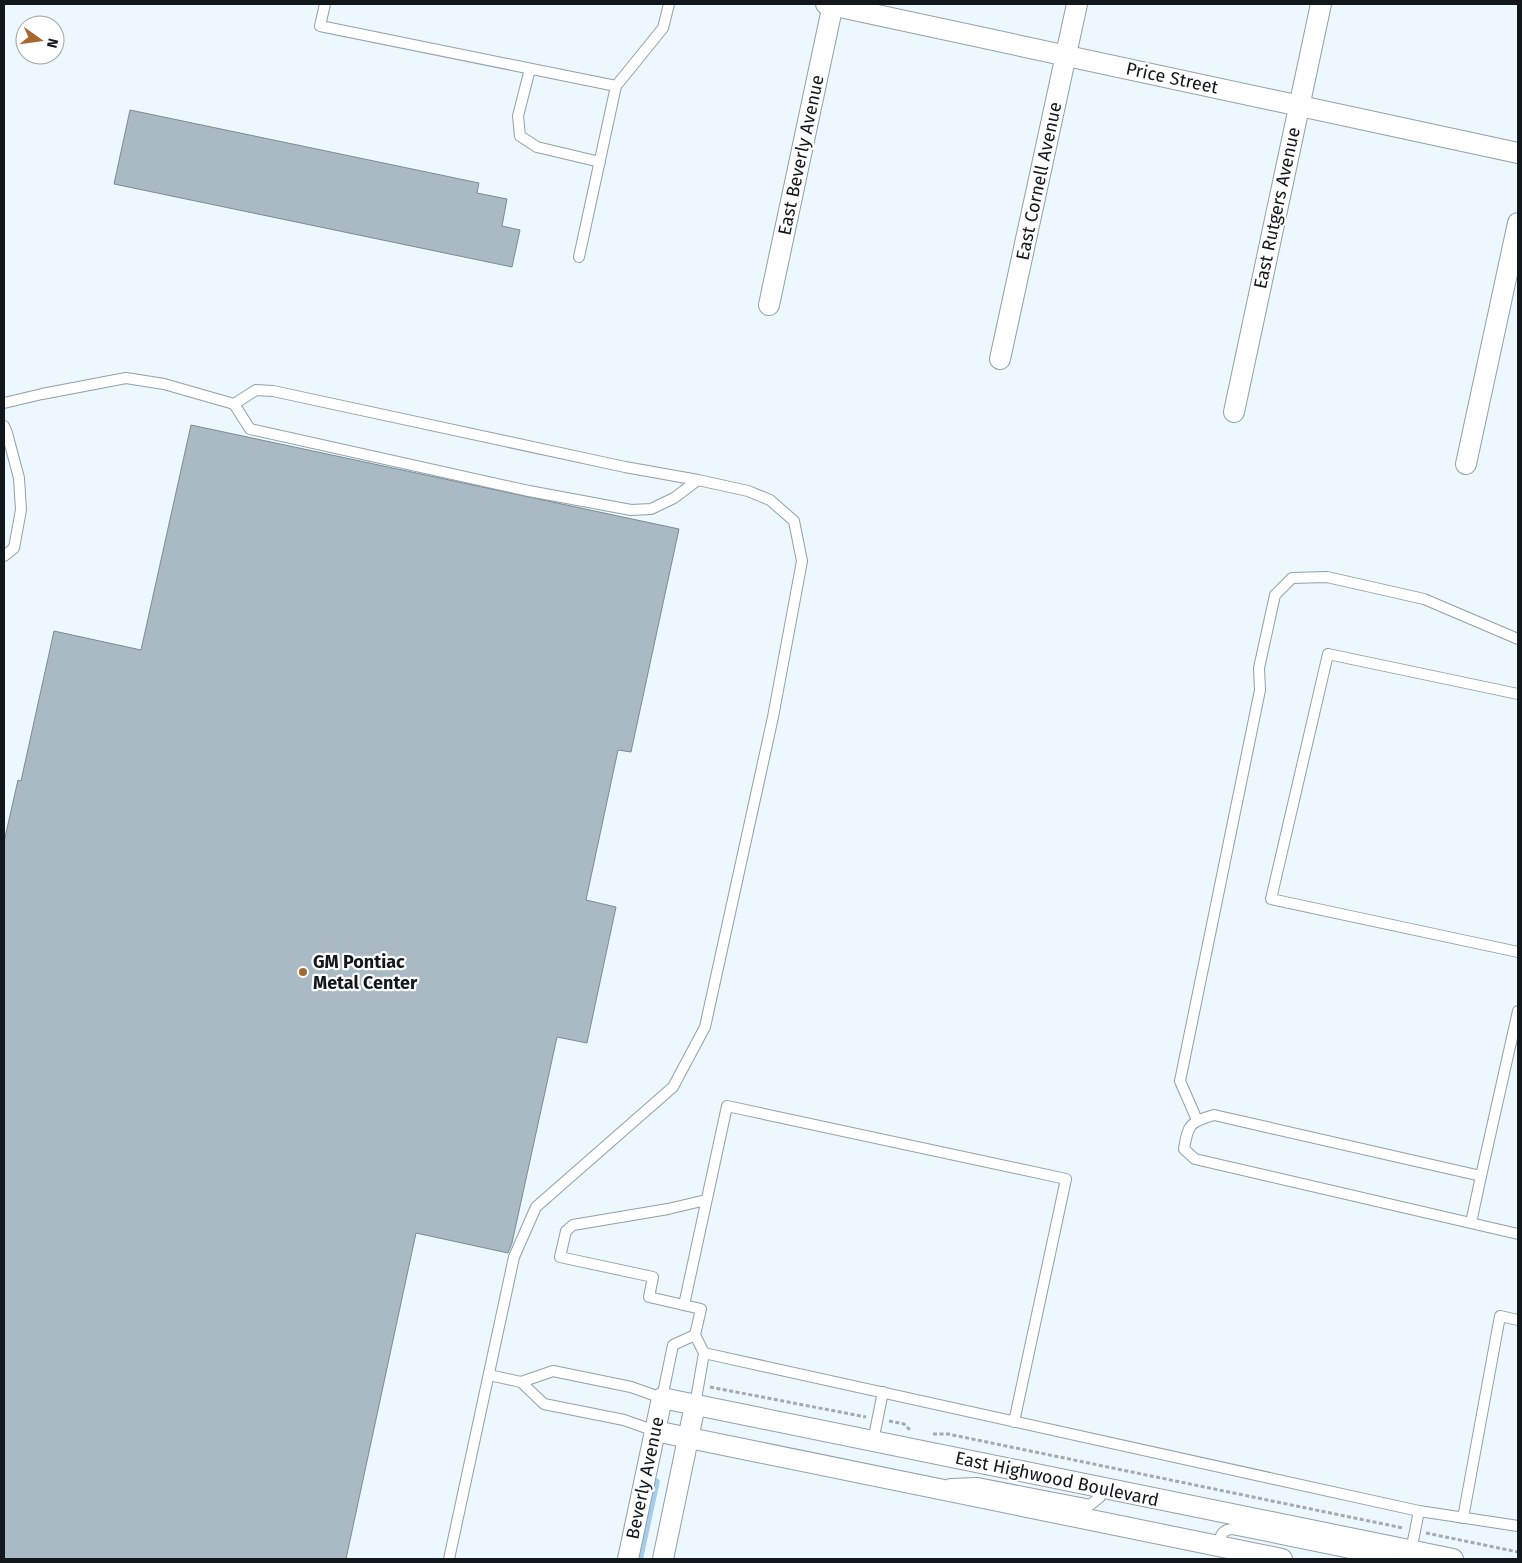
<svg xmlns="http://www.w3.org/2000/svg" width="1522" height="1563" font-family="'Fira Sans',sans-serif">
<rect width="100%" height="100%" fill="#ecf7fe"/>
<!-- green -->
<path fill="#a3cde8" d="M 657,1478 L 660,1481 L 643,1559 L 639,1559 L 655,1480 Z"/>
<!-- building -->
<g fill="#a9bac5" stroke="#7b8b95">
<path d="M 130,110 L 479,183 L 477,193 L 507,199 L 502,226 L 520,230 L 512,267 L 114,184 Z"/>
<path d="M 191,425 L 679,529 L 631,752 L 618,750 L 586,900 L 616,907 L 587,1043 L 557,1037 L 512,1243 L 508,1253 L 416,1233 L 346,1559 L 4,1559 L 4,842 L 18,780 L 21,781 L 54,631 L 141,650 Z"/>
</g>
<g fill="none" stroke-linecap="round" stroke-linejoin="round">
<!-- lane casing -->
<g stroke="#90a0ab" stroke-width="12">
<g id="lane">
<path d="M 325,4 L 320,26 L 616,86 L 663,28 L 669,4"/>
<path d="M 530,69 L 518,116 L 520,136 L 537,147 L 600,162"/>
<path d="M 579,257 L 616,86"/>
<path d="M 4,403 L 42,394 L 126,378 L 164,384 L 234,404"/>
<path d="M 4,426 L 7,433 L 19,478 L 21,510 L 14,548 L 4,556"/>
<path d="M 1518,694 L 1328,654 L 1271,899 L 1518,952"/>
<path d="M 1197,1120 L 1180,1081 L 1260,690 L 1259,668 L 1275,595 L 1292,578 L 1327,577 L 1424,599 L 1518,639"/>
<path d="M 1481,1176 L 1518,1011"/>
<path d="M 1471,1223 L 1481,1176 L 1214,1115 C 1190,1122 1188,1124 1184,1149 L 1195,1159 L 1518,1234"/>
<path d="M 684,1305 L 727,1106 L 1066,1179 L 1014,1422"/>
<path d="M 704,1353 L 1419,1511 L 1518,1526"/>
<path d="M 489,1375 L 521,1382 L 544,1404 L 624,1420 L 655,1431"/>
<path d="M 521,1382 L 553,1371 L 631,1387 L 662,1398 L 673,1345 L 695,1335"/>
<path d="M 695,1405 L 704,1353 L 695,1335 L 701,1309 L 649,1297 L 653,1277 L 560,1257 L 566,1231 L 573,1225 L 668,1209 L 706,1200"/>
<path d="M 873,1441 L 883,1392"/>
<path d="M 950,1484 L 977,1483 L 1090,1505 L 1100,1497 L 1102,1488"/>
<path d="M 1463,1518 L 1500,1316 L 1518,1320"/>
<path d="M 1218,1546 C 1220,1536 1222,1529 1233,1529 L 1370,1557 L 1395,1553"/>
<path d="M 1409,1551 L 1411,1551 L 1419,1511"/>
<path d="M 449,1559 L 514,1257 L 536,1207 L 673,1087 L 705,1027 L 773,717 L 802,561 L 794,521 L 770,500 L 748,491 L 698,480 L 625,467 L 273,391 L 256,390 L 234,404 L 250,429 L 529,491 L 631,510 L 651,509 L 674,498 L 698,480"/>
</g>
</g>
<!-- street casing -->
<g stroke="#90a0ab" stroke-width="22">
<g id="street">
<path d="M 826,4 L 1518,153"/>
<path d="M 769,305 L 833,4"/>
<path d="M 1000,359 L 1077,4"/>
<path d="M 1234,412 L 1321,4"/>
<path d="M 1466,464 L 1518,223"/>
<path d="M 655,1431 L 1282,1559"/>
<path d="M 628,1559 L 662,1398 L 1453,1559"/>
<path d="M 663,1559 L 695,1405"/>
</g>
</g>
<!-- path -->
<g stroke="#a1aab0" stroke-width="3" stroke-dasharray="4 2.5" stroke-linecap="butt">
<path d="M 710,1387 L 866,1417"/>
<path d="M 889,1421 L 904,1424 L 910,1430"/>
<path d="M 933,1434 L 948,1434 L 1403,1528"/>
<path d="M 1426,1533 L 1518,1552"/>
</g>
<!-- lane -->
<use href="#lane" stroke="#fff" stroke-width="10"/>
<!-- street -->
<use href="#street" stroke="#fff" stroke-width="20"/>
</g>
<!-- markers -->
<circle fill="#a6682e" stroke="#fff" stroke-width="2" cx="303" cy="972" r="5"/>
<g text-anchor="middle" dominant-baseline="central" stroke-width="4.5" stroke-linejoin="round" paint-order="stroke">
<!-- street labels -->
<g font-size="18" fill="#11171b" stroke="#fff">
<text transform="translate(1172 78) rotate(12)">Price Street</text>
<text transform="translate(801 155) rotate(-78)">East Beverly Avenue</text>
<text transform="translate(1039 181) rotate(-78)">East Cornell Avenue</text>
<text transform="translate(1277 208) rotate(-78)">East Rutgers Avenue</text>
<text transform="translate(645 1478) rotate(-78)">Beverly Avenue</text>
<text transform="translate(1057 1479) rotate(12)">East Highwood Boulevard</text>
</g>
<!-- poi labels -->
<g font-size="18" font-weight="bold" fill="#11171b" stroke="#fff" text-anchor="start">
<text x="313" y="962">GM Pontiac<tspan x="313" dy="21">Metal Center</tspan></text>
</g>
</g>
<!-- border -->
<rect width="1522" height="1563" fill="none" stroke="#11171b" stroke-width="10"/>
<!-- north arrow -->
<g transform="translate(40 40) rotate(104)"><circle r="24" fill="#ffffff" stroke="#a0a2a4"/>
<path d="M0-4L9 19L0 12L-9 19Z" fill="#a6682e"/>
<text y="-8" font-size="14" font-weight="bold" text-anchor="middle" fill="#11171b">N</text>
</g>
</svg>
